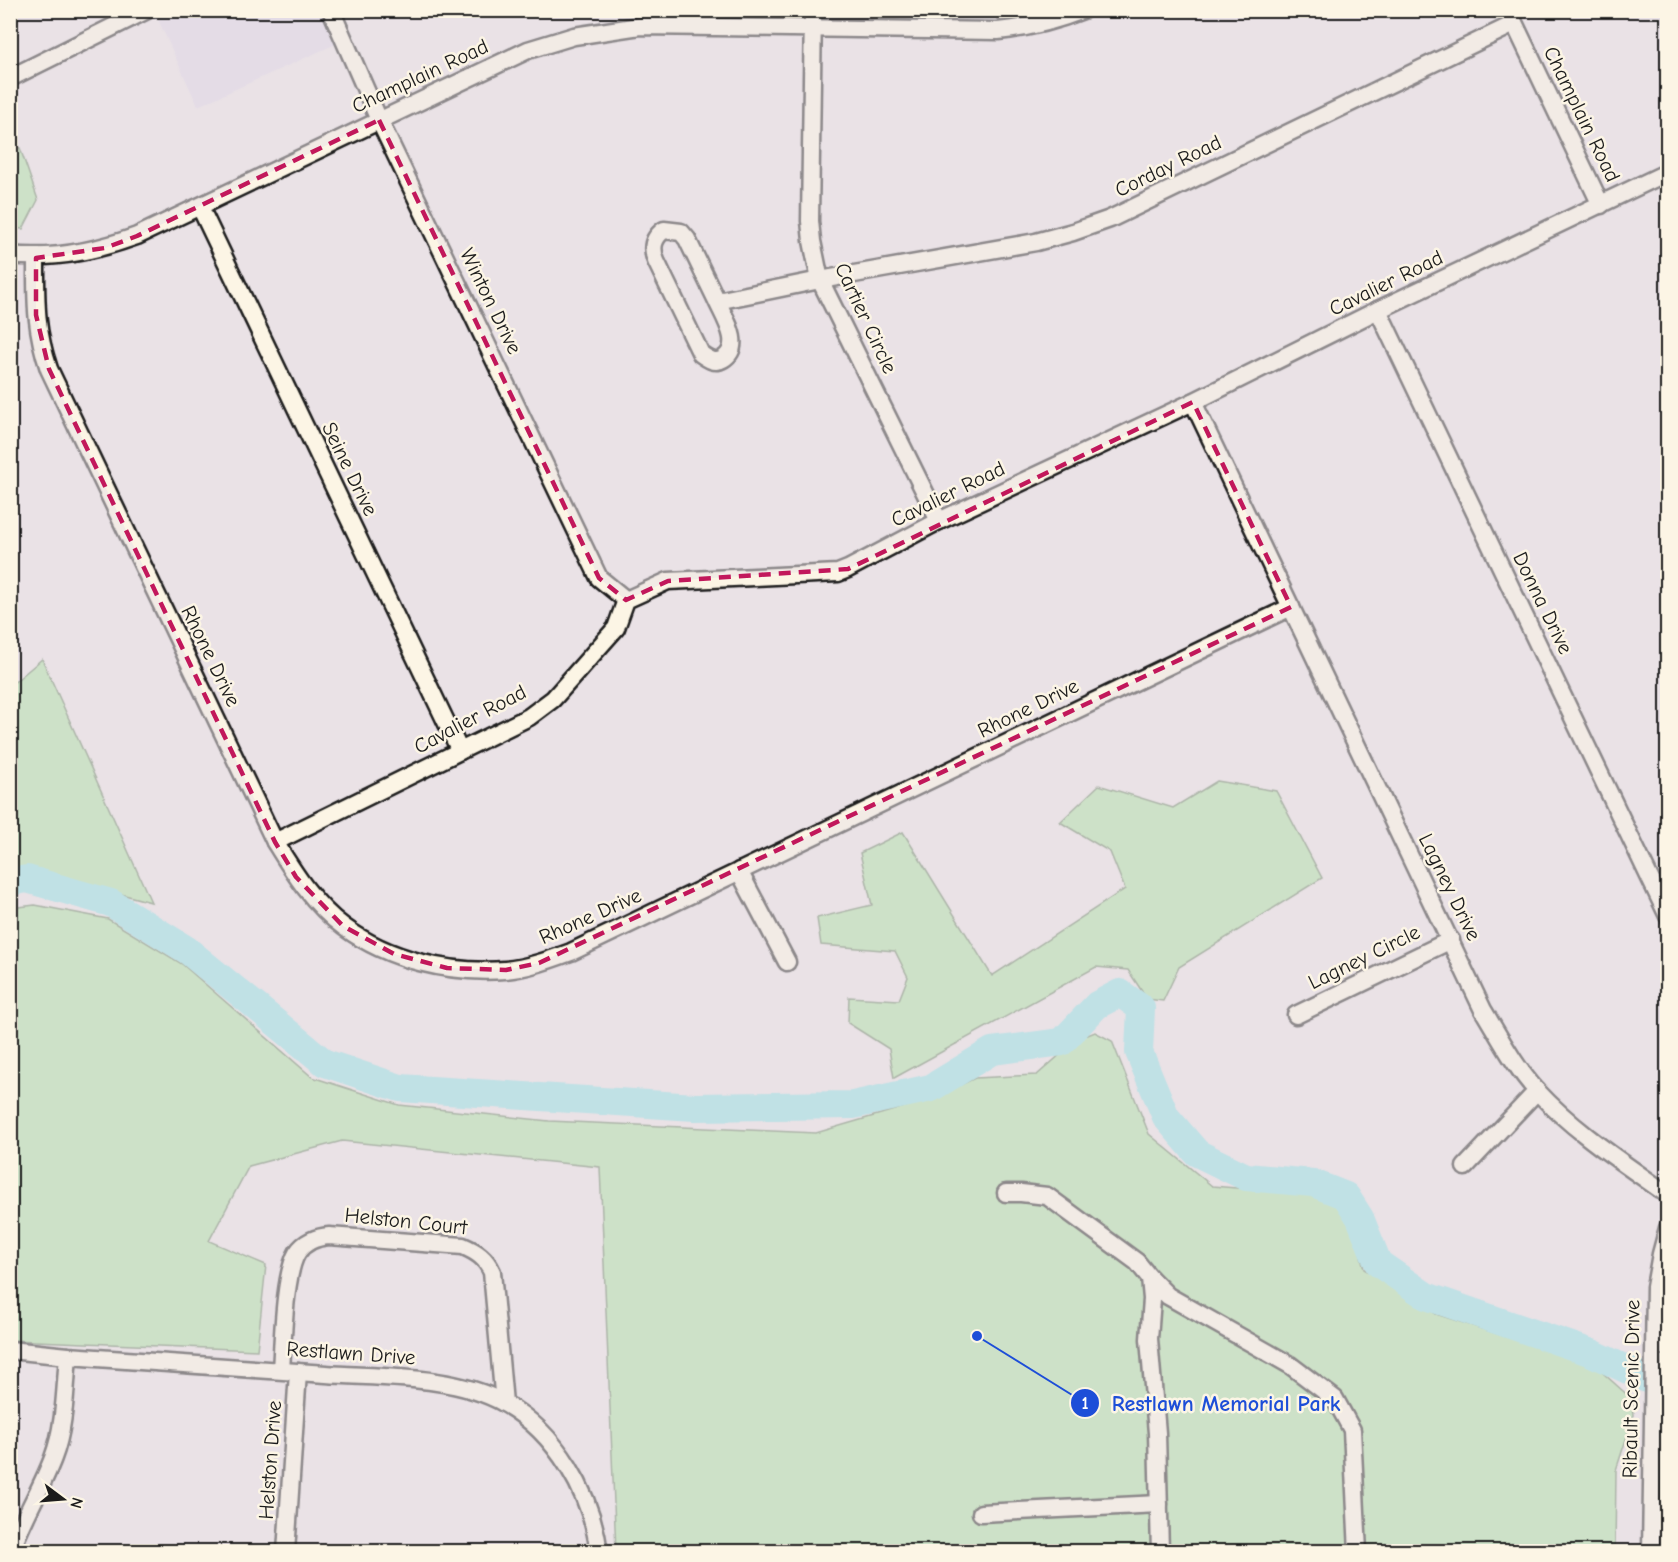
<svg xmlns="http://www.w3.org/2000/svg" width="1678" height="1562" font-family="'Comic Neue',sans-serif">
<rect width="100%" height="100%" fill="#eae2e6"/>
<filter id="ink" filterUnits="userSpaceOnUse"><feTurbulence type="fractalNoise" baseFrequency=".0167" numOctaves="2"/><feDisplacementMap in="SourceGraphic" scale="12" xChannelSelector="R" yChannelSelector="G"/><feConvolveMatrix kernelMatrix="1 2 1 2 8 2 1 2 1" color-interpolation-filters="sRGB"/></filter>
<g filter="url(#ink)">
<!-- built -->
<path fill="#ded5e7" d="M 161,10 L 324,11 L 338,43 L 198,106 L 155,13 Z"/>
<!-- green -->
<g fill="#ace1a4" stroke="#647e60" stroke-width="1.5">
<path d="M 11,147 L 20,148 L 38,200 L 23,229 L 11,228 Z"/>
<path d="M 42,659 L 151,902 L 28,869 L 11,872 L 11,847 L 14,846 L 10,782 L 11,685 Z"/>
<path d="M 1217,781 L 1276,791 L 1322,878 L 1179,967 L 1163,1001 L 1147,999 L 1128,970 L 1096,967 L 894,1078 L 889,1049 L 848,1023 L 849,997 L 899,1000 L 908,977 L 895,951 L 821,945 L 817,918 L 872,905 L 860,853 L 903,832 L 992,976 L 1125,889 L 1110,852 L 1060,822 L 1099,785 L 1173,808 Z"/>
<path d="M 35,905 L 108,919 L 182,964 L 312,1077 L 399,1105 L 549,1121 L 816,1133 L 932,1099 L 975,1078 L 1037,1075 L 1078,1039 L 1095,1032 L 1112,1041 L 1149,1134 L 1212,1186 L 1323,1195 L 1341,1202 L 1352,1217 L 1364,1269 L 1436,1314 L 1595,1366 L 1632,1399 L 1634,1415 L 1616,1470 L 1615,1551 L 616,1551 L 600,1167 L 342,1141 L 249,1166 L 209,1241 L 266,1265 L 257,1350 L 11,1340 L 11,908 Z"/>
<rect x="1663" y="1478" width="4" height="73"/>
</g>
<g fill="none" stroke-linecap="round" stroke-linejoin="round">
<!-- river -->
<path stroke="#8ee0e5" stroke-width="28" d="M 10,882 L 27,879 L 111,903 L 187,950 L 325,1063 L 400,1088 L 695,1107 L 853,1105 L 931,1088 L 992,1051 L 1062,1042 L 1097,1005 L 1120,993 L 1141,1008 L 1139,1052 L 1166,1117 L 1197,1153 L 1246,1177 L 1313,1183 L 1346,1196 L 1360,1218 L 1378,1263 L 1426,1296 L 1592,1353 L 1668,1389"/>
<!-- minor casing -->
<g stroke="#1c1c1c" stroke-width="21">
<g id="minor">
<path d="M 331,10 L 379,120 L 599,578 L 626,600"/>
<path d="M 813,10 L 810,221 L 812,241 L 820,280 L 939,521"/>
<path d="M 1508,10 L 1601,205"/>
<path d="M 10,78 L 147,10"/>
<path d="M 200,207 L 460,751"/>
<path d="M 10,255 C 53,260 96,251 137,236 L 528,50 L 574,36 L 640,26 L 998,31 C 1028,28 1055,21 1083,10"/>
<path d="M 36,258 C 36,301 35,328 49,369 L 275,842 C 294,873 314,905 344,927 C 389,960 449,974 505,970 C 527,968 549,960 571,952 L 1291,607"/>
<path d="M 717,301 C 724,317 744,346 723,359 C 715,364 708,359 701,354 L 656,261 C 651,248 653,238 664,230 L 681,232 L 687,239 L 717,301 L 820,280 L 1036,242 L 1073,232 L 1110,219 L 1514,24"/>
<path d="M 1378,310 L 1668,916"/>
<path d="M 1193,402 L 1483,1010 C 1500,1038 1515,1067 1537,1091 C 1575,1132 1622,1162 1668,1195"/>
<path d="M 275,842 L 529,717 L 553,699 L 616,628 L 626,600 L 668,581 L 838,573 L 848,569 L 939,521 L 1193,402 L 1378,310 L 1668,172"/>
<path d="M 739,871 L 787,962"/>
<path d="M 1296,1015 L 1451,940"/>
<path d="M 1465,1167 L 1537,1091"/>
<path d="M 1006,1193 L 1021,1193 L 1047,1196 L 1137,1262 L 1150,1278 L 1152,1299 L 1149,1339 L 1157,1433 L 1160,1552"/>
<path d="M 1150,1278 L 1168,1296 L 1290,1365 L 1335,1399 L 1352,1430 L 1358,1552"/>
<path d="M 10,1350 L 68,1356 C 154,1362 240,1368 326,1374 C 381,1378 455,1375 504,1403 C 557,1433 591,1493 599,1552"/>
<path d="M 281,1370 C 283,1342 284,1275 297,1253 C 304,1242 317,1237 329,1236 L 463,1246 C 477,1252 486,1258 492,1272 L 504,1403"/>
<path d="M 981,1513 L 1159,1504"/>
<path d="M 11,1552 C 22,1519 41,1490 53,1458 C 65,1427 65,1389 68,1356"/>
<path d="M 286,1552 L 298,1372"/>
<path d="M 1651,1552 L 1655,1287 L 1661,1254 L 1668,1228"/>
</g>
</g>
<!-- minor -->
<use href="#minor" stroke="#fcf5e5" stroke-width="16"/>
</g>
</g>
<!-- marked area -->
<path d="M0 0H1678V1562H0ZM 379,120 L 599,578 L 626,600 L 668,581 L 848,569 L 1193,402 L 1291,607 L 539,963 L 506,970 L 447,968 L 394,954 L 343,926 L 296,877 L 275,842 L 49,369 L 36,315 L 36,258 L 105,248 L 137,236 Z" fill="#eae2e6" fill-opacity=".55" fill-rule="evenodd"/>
<path fill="none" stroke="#c2185b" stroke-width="4.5" stroke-dasharray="12 8" stroke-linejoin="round" d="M 379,120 L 599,578 L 626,600 L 668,581 L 848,569 L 1193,402 L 1291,607 L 539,963 L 506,970 L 447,968 L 394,954 L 343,926 L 296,877 L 275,842 L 49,369 L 36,315 L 36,258 L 105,248 L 137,236 Z"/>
<g text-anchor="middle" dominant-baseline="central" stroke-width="5" stroke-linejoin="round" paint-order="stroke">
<!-- street labels -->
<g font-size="21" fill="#1c1c1c" stroke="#fcf5e5">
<text transform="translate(420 76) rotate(-25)">Champlain Road</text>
<text transform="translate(1582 114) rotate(64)">Champlain Road</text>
<text transform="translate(1168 166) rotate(-26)">Corday Road</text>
<text transform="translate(1386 283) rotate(-26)">Cavalier Road</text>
<text transform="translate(491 301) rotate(64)">Winton Drive</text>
<text transform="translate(866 318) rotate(65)">Cartier Circle</text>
<text transform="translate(350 469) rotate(64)">Seine Drive</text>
<text transform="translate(948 494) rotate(-26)">Cavalier Road</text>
<text transform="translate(1543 603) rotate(64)">Donna Drive</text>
<text transform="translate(211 656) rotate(64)">Rhone Drive</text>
<text transform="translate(1028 708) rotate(-26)">Rhone Drive</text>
<text transform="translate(470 719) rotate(-28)">Cavalier Road</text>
<text transform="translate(1450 887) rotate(64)">Lagney Drive</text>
<text transform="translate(590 916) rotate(-24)">Rhone Drive</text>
<text transform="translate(1364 957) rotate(-26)">Lagney Circle</text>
<text transform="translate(406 1221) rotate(6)">Helston Court</text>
<text transform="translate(351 1353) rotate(4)">Restlawn Drive</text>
<text transform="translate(1631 1389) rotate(-89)">Ribault Scenic Drive</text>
<text transform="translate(270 1460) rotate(-86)">Helston Drive</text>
</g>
</g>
<!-- callouts -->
<path fill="none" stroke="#1d4ed8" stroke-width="2" d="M977 1336L1085 1403"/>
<g fill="#1d4ed8" stroke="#fcf5e5" stroke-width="2">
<circle cx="977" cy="1336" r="6"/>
<circle cx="1085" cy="1403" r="15"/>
</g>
<g font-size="18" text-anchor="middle" font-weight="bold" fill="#fff">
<text x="1085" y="1409">1</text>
</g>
<g font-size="22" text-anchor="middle" font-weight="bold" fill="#1d4ed8" stroke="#fcf5e5" stroke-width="5" stroke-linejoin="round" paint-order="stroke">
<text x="1226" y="1411">Restlawn Memorial Park</text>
</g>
<!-- margin -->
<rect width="1678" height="1562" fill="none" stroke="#fcf5e5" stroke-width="36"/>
<rect x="18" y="18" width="1642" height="1526" fill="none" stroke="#1c1c1c" stroke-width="2" filter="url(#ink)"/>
<!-- north arrow -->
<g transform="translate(63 1499) rotate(106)" stroke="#fcf5e5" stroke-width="4.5" paint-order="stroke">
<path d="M0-4.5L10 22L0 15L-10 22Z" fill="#1c1c1c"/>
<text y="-9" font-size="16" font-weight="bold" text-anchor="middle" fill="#1c1c1c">N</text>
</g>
</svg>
